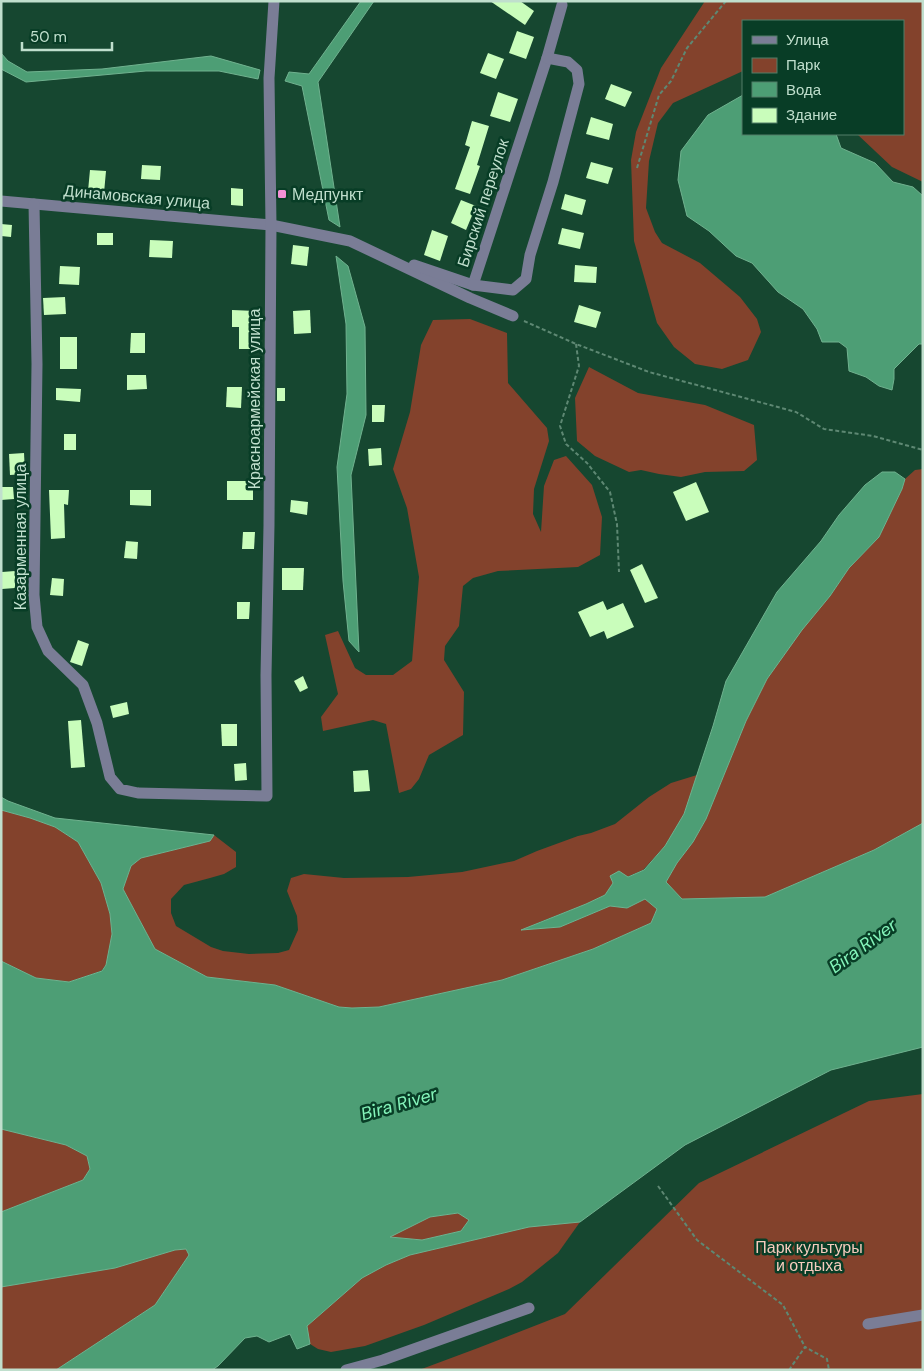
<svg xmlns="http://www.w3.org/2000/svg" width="924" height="1371" font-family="'DM Sans',sans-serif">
<rect width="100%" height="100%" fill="#164730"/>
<!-- green -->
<g fill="#83422c">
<path d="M 705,1 L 923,1 L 923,182 L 892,167 L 857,134 L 903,134 L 903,21 L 743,21 L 743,71 L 673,103 L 658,123 L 649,161 L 646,208 L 655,232 L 662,243 L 700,263 L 740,297 L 757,319 L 761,332 L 748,360 L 722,369 L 695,364 L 674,347 L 657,323 L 634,241 L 631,160 L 636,132 L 661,68 Z"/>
<path d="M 470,319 L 507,333 L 508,383 L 547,428 L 549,441 L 534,489 L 533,514 L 541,532 L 544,486 L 554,460 L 566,456 L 592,485 L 602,517 L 600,555 L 578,567 L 498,571 L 473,578 L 463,586 L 459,626 L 445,646 L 444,660 L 464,692 L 463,735 L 429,755 L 419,779 L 411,789 L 399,793 L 386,724 L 373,720 L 323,731 L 321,717 L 338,694 L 325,635 L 338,631 L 355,668 L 366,675 L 393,675 L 412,661 L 419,577 L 407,508 L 393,469 L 410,412 L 421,345 L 433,320 Z"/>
<path d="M 589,367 L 638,393 L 705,405 L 754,425 L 757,460 L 744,471 L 705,472 L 681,477 L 659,474 L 641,470 L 629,472 L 595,456 L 577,441 L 575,398 Z"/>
<path d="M 923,469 L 923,823 L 874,850 L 765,897 L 682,899 L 666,882 L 677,863 L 693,842 L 706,819 L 746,721 L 767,679 L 802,629 L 830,596 L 849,568 L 879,537 L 902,489 L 905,479 L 915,470 Z"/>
<path d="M 697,775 L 684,814 L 665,846 L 643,870 L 613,883 L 605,895 L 586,904 L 540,922 L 523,930 L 560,927 L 610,906 L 627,908 L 645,899 L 657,909 L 651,923 L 593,949 L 502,980 L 393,1004 L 379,1007 L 352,1008 L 339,1007 L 275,985 L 207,977 L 155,949 L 123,889 L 131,866 L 141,858 L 210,841 L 214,835 L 236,852 L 236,867 L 224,874 L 210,878 L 184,885 L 171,899 L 171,913 L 176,926 L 211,947 L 223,951 L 249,954 L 278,953 L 289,950 L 298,930 L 297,916 L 287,891 L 291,878 L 304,874 L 344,878 L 408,877 L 462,872 L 514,861 L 537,851 L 578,836 L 591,833 L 615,824 L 649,797 L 671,783 Z"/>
<path d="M 1,810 L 30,818 L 55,827 L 78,842 L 101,883 L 110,914 L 112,934 L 106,965 L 101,971 L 69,982 L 36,978 L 1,961 Z"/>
<path d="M 923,1094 L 923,1370 L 419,1370 L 478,1348 L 565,1314 L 699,1183 L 869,1101 Z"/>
<path d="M 1,1129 L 66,1145 L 87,1156 L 90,1169 L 83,1180 L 1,1212 Z"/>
<path d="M 459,1213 L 469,1220 L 461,1231 L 422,1240 L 389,1237 L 430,1217 Z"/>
<path d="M 580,1222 L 558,1253 L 522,1282 L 509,1289 L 424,1325 L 365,1346 L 331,1352 L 318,1349 L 310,1344 L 307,1326 L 362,1278 L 386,1265 L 410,1255 L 529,1227 Z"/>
<path d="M 186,1249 L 189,1255 L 155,1305 L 56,1370 L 1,1370 L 1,1287 L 115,1268 L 175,1250 Z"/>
</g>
<!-- water -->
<g fill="#4d9e75" stroke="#70b28f" fill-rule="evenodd">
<path d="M 361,1 L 374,1 L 318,82 L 340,227 L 329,220 L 302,86 L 285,81 L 289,72 L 309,74 Z"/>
<path d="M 1,53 L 8,61 L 27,72 L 102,69 L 211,56 L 260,70 L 258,79 L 219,71 L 146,71 L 26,82 L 1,69 Z"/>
<path d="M 743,95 L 743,134 L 836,134 L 841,148 L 875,163 L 893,182 L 913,187 L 923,196 L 923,344 L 919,344 L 894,369 L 894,379 L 892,390 L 879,386 L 866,377 L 849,371 L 847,348 L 839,342 L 822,342 L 817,329 L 803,309 L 778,292 L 752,263 L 736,256 L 709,231 L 687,216 L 678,180 L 681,151 L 708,115 Z"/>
<path d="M 336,256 L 348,266 L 365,327 L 366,415 L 351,475 L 359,652 L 349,641 L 343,581 L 337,467 L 347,394 L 346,324 Z"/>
<path d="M 882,472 L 895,472 L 905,479 L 902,489 L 879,537 L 849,568 L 830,596 L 802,630 L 767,679 L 746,721 L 706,819 L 693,842 L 677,863 L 666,882 L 682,899 L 765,897 L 874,850 L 923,823 L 923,1047 L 831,1070 L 685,1145 L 580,1222 L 529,1227 L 410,1255 L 386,1265 L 362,1278 L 307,1326 L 310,1344 L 297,1349 L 290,1334 L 269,1342 L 257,1336 L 245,1338 L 218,1366 L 212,1370 L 56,1370 L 155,1305 L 189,1255 L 186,1249 L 175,1250 L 115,1268 L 1,1287 L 1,1212 L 83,1180 L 90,1169 L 87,1156 L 66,1145 L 1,1129 L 1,961 L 36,978 L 69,982 L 102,971 L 106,965 L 112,934 L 110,914 L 101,883 L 78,842 L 55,827 L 30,818 L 1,810 L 1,797 L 8,801 L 55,818 L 214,835 L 210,841 L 141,858 L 131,866 L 123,889 L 155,949 L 207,977 L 275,985 L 339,1007 L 352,1008 L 379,1007 L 502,980 L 593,949 L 651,923 L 657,909 L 645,899 L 627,908 L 610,906 L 560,927 L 521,930 L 586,904 L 605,895 L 613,883 L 610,876 L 619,871 L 628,877 L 644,870 L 665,846 L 684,814 L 713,726 L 726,681 L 777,592 L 821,541 L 839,515 L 865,485 ZM 458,1213 L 469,1220 L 461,1231 L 422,1240 L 390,1237 L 430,1217 Z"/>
</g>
<!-- building -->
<g fill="#c9fdbb">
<path d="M 490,1 L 520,1 L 534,11 L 525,25 Z"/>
<path d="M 517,31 L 534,37 L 526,59 L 509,53 Z"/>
<path d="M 488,53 L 504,59 L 496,79 L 480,73 Z"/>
<path d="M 611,84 L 632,92 L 625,107 L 605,99 Z"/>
<path d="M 498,92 L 518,99 L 510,122 L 490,116 Z"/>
<path d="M 591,117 L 613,124 L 609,140 L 586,134 Z"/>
<path d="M 472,121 L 489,126 L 477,165 L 480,166 L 470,194 L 455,189 L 470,147 L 465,145 Z"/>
<path d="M 591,162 L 613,168 L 608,184 L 586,178 Z"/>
<path d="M 142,165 L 161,166 L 160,180 L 141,179 Z"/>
<path d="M 90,170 L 106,171 L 104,193 L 88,191 Z"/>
<path d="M 231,188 L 243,189 L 243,206 L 231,205 Z"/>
<path d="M 565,194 L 586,200 L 582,215 L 561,209 Z"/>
<path d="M 461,200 L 476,206 L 466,230 L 451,223 Z"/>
<path d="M 1,224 L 12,225 L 11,237 L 1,236 Z"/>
<path d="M 562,228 L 584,233 L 580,249 L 558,244 Z"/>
<path d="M 432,230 L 448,236 L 440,261 L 424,255 Z"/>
<rect x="97" y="233" width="16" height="12"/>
<path d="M 150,240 L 173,241 L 172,258 L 149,257 Z"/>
<path d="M 293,245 L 309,247 L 307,266 L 291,264 Z"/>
<path d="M 575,265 L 597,267 L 596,283 L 574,282 Z"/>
<path d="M 60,266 L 80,267 L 79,285 L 59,284 Z"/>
<path d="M 65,297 L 66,314 L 44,315 L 43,298 Z"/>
<path d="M 579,305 L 601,312 L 596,328 L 574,322 Z"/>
<path d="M 232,310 L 256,311 L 256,349 L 239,349 L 239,327 L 232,327 Z"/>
<path d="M 310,310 L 311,333 L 294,334 L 293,311 Z"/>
<path d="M 131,333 L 145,333 L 145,353 L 130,353 Z"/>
<rect x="60" y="337" width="17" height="32"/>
<path d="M 127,375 L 146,375 L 147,389 L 127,390 Z"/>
<path d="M 227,387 L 242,387 L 241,408 L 226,407 Z"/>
<path d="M 56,388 L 81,389 L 80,402 L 56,400 Z"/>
<rect x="277" y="388" width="8" height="13"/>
<path d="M 372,405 L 385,405 L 384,422 L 372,422 Z"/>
<rect x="64" y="434" width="12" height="16"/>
<path d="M 381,448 L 382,465 L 369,466 L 368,449 Z"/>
<path d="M 24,453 L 25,474 L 10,475 L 9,454 Z"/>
<rect x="227" y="481" width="26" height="19"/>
<path d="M 696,482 L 709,512 L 686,521 L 673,492 Z"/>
<path d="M 1,487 L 13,487 L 14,499 L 1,500 Z"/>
<path d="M 49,490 L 69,490 L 68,505 L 64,504 L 65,538 L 51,539 Z"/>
<path d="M 130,490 L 151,490 L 151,506 L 130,505 Z"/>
<path d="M 291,500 L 308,502 L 307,515 L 290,512 Z"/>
<path d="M 243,532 L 255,532 L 254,549 L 242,549 Z"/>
<path d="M 126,541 L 138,542 L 137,559 L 124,558 Z"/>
<path d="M 642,564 L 658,598 L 645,603 L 630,570 Z"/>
<path d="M 282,568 L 304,568 L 303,590 L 282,590 Z"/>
<path d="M 15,571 L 15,588 L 2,589 L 2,572 Z"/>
<path d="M 52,578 L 64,579 L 63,596 L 50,595 Z"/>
<path d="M 603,601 L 607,610 L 623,603 L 634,627 L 607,639 L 604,631 L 590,637 L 578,612 Z"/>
<path d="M 237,602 L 250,602 L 249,619 L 237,619 Z"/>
<path d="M 78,640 L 89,644 L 82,666 L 70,662 Z"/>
<path d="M 303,676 L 308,688 L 300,692 L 294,681 Z"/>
<path d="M 127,702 L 129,714 L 113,718 L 110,706 Z"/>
<path d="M 81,720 L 85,767 L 71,768 L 68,721 Z"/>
<path d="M 221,724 L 237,724 L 237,746 L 222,746 Z"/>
<path d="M 246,763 L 247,780 L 235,781 L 234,764 Z"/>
<path d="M 368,770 L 370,791 L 354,792 L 353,771 Z"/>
</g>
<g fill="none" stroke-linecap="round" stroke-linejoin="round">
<!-- path -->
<g stroke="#5e8873" stroke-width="2" stroke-dasharray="4 2.5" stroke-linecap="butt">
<path d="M 637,168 L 659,95 L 671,81 L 687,48 L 726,1"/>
<path d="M 524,321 L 576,344 L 649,372 L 796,412 L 824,429 L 873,436 L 923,450"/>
<path d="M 576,344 L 579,366 L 560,426 L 566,444 L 587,463 L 610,492 L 617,524 L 619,572"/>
<path d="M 658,1186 L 697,1240 L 783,1305 L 805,1347"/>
<path d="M 789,1370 L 805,1347 L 827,1359 L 829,1370"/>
</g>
<!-- minor -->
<g stroke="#7a7d96" stroke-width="11">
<path d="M 1,201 L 271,225 L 350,241 L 470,298 L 513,316"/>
<path d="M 34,204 L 37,364 L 34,595 L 37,627 L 48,651 L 83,685 L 97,723 L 110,777 L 120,789 L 138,793 L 267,796 L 266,675 L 269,525 L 271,225 L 269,78 L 274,1"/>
<path d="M 414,265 L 473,285 L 547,58 L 562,5"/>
<path d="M 473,285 L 513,290 L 526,279 L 530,255 L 553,182 L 579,84 L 577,70 L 568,62 L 547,58"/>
<path d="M 868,1324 L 923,1315"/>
<path d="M 346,1370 L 383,1360 L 529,1308"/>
</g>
</g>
<!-- markers -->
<rect fill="#f391d5" stroke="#083d26" stroke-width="2" x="277" y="189" width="10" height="10" rx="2.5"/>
<g text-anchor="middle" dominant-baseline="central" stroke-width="5" stroke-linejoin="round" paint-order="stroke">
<!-- poi labels -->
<g font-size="16" fill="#c0dfcd" stroke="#083d26" text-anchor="start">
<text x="292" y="194">Медпункт</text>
</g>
<!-- street labels -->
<g font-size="16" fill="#c0dfcd" stroke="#083d26">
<text transform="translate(137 197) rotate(5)">Динамовская улица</text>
<text transform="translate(483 203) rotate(-72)">Бирский переулок</text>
<text transform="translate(254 399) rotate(-90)">Красноармейская улица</text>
<text transform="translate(20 537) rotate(-90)">Казарменная улица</text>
</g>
<!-- park labels -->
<g font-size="16" fill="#f6cbbd" stroke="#083d26">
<text x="809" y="1247">Парк культуры<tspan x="809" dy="18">и отдыха</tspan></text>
</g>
<!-- water labels -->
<g font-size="18" font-style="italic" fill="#84f4ba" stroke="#083d26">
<text transform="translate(863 946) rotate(-36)">Bira River</text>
<text transform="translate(399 1104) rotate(-16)">Bira River</text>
</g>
</g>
<!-- border -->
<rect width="924" height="1371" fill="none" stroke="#c0dfcd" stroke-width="5"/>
<!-- legend -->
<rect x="742" y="20" width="162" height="115" fill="#083d26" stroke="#527e69"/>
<rect x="752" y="36" width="25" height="8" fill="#7a7d96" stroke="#527e69"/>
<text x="786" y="45" font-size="15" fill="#c0dfcd">Улица</text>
<rect x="752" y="58" width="25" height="15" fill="#83422c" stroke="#527e69"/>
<text x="786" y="70" font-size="15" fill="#c0dfcd">Парк</text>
<rect x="752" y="82" width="25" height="15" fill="#4d9e75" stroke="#527e69"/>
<text x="786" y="95" font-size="15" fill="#c0dfcd">Вода</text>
<rect x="752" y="108" width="25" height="15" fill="#c9fdbb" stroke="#527e69"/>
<text x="786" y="120" font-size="15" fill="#c0dfcd">Здание</text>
<!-- scale -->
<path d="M22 42v8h90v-8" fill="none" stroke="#c0dfcd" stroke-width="2.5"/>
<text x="30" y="42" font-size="15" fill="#c0dfcd" stroke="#083d26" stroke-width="4" paint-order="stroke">50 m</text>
</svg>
